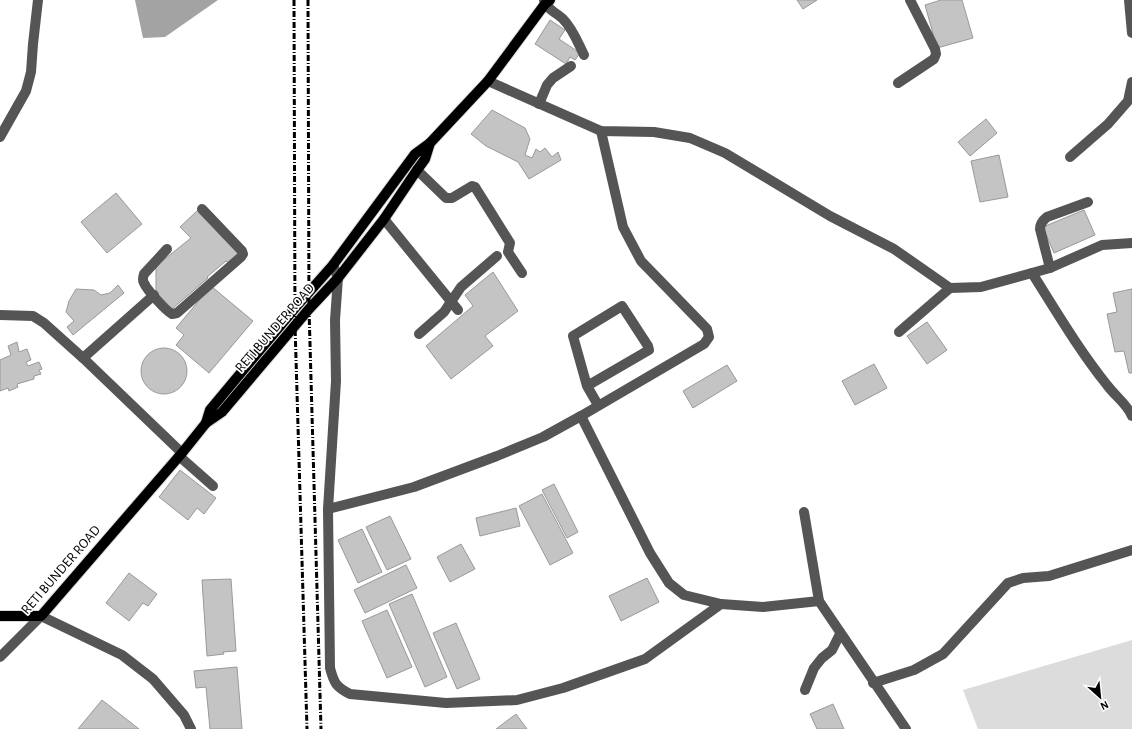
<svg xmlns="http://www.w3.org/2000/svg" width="1132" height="729" font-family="'Alegreya Sans',sans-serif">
<rect width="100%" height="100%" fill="#fff"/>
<!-- green -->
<path fill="#dcdcdc" d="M 1132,640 L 1132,729 L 978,729 L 963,690 Z"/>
<!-- water -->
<path fill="#a3a3a3" d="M 135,0 L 218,0 L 165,37 L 143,38 Z"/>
<!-- building -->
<g fill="#c4c4c4" stroke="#999">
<path d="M 797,0 L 817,0 L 803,9 Z"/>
<path d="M 941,0 L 962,0 L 973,38 L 937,48 L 925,5 Z"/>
<path d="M 550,20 L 565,30 L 559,39 L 580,53 L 575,60 L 570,57 L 566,64 L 535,44 Z"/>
<path d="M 492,110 L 525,128 L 530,139 L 525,155 L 532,158 L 536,149 L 540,152 L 545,148 L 552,157 L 558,152 L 561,160 L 529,179 L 518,162 L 486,146 L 471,134 Z"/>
<path d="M 986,119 L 997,133 L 970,156 L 958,142 Z"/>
<path d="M 999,155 L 1008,197 L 980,202 L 971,161 Z"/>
<path d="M 116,193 L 142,224 L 107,253 L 81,222 Z"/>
<path d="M 198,210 L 240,253 L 229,263 L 226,261 L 207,277 L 208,278 L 172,309 L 156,292 L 156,266 L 191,238 L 180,227 Z"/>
<path d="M 1084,210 L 1095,235 L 1054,253 L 1043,227 Z"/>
<path d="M 493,272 L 518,311 L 485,336 L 493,346 L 451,379 L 426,346 L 473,306 L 465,295 Z"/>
<path d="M 118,285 L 124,293 L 73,335 L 67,327 L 74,321 L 66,312 L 69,301 L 76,289 L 94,290 L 101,295 L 110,293 Z"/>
<path d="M 211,286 L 253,321 L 209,373 L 176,345 L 184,335 L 176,328 Z"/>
<path d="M 1132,289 L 1132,373 L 1129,373 L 1124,351 L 1115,352 L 1107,314 L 1117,312 L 1113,293 Z"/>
<path d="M 927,322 L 947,350 L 927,364 L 907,336 Z"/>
<path d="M 17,342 L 19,352 L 27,349 L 31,360 L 26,362 L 28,366 L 39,362 L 42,369 L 39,370 L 41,374 L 34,376 L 34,379 L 17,384 L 18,387 L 9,391 L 8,388 L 0,391 L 0,360 L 11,355 L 8,346 Z"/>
<circle cx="164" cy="371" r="23"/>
<path d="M 874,364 L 887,388 L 855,405 L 842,381 Z"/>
<path d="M 727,365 L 737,381 L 693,408 L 683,391 Z"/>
<path d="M 180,470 L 216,498 L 204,514 L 197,508 L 188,520 L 159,497 Z"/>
<path d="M 554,484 L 578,532 L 567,538 L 542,490 Z"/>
<path d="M 542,494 L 573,553 L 550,565 L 519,506 Z"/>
<path d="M 516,508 L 520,526 L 480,536 L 476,518 Z"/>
<path d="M 390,516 L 411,559 L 387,570 L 366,527 Z"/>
<path d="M 362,529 L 382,572 L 358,583 L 338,540 Z"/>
<path d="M 461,544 L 475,569 L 450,582 L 437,557 Z"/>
<path d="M 406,565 L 417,588 L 365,613 L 354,590 Z"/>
<path d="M 129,573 L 157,594 L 148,606 L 143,603 L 129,621 L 106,603 Z"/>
<path d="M 647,578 L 659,602 L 621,621 L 609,596 Z"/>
<path d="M 231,579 L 236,651 L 223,652 L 224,654 L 207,656 L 202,580 Z"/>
<path d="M 412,594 L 447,677 L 425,687 L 389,604 Z"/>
<path d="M 387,610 L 412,667 L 387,678 L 362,621 Z"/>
<path d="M 456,623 L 480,679 L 457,689 L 433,633 Z"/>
<path d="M 237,667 L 242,729 L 210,729 L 206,687 L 196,688 L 194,671 Z"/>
<path d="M 102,700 L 139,729 L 78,729 Z"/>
<path d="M 833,704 L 844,729 L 817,729 L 810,714 Z"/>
<path d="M 516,714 L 527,729 L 496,729 Z"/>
</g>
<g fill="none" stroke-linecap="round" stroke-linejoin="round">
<!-- major casing -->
<g stroke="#dbdbdb" stroke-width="12">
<g id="major">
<path d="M 206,423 L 210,410 L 295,308 L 333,265 L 415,154 L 430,143"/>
<path d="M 0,616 L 41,616 L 182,453 L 206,423 L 222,412 L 309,309 L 338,278 L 384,219 L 417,170 L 425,159 L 430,143 L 488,81 L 545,4 L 550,0"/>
</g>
</g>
<!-- minor -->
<g stroke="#555" stroke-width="10">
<path d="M 544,0 C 546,9 557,13 563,19 C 573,29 578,43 584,55"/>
<path d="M 1129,0 L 1132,33"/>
<path d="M 488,81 L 601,131 L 654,132 L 690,138 L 725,153 L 830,216 L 894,249 L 950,288 L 981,287 L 1050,268 L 1102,245 L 1132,243"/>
<path d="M 898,83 L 934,59 L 936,54 L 935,49 L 910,0"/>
<path d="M 539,104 L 547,85 L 553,78 L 571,66"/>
<path d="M 0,137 L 26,91 L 31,72 L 33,44 L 38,0"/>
<path d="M 1070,157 L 1108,124 L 1128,101 L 1132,82"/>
<path d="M 417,170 L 446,198 L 452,198 L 472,186 L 475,187 L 510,243 L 508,252 L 522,273"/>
<path d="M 384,219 L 458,310"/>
<path d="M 167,249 L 144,274 C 143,277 142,280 144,283 C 147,290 166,311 172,314 L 177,313 L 241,257 L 243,254 L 242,251 L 202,209"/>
<path d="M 333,265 L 338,278 L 335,320 L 336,381 L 328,509 L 414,487 L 497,456 L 543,437 L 581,416 L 650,553 L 669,583 L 684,595 L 721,604 L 763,607 L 819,601 L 804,512"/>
<path d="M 1050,268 L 1040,229 C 1040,224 1042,221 1047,217 L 1088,202"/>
<path d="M 1032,273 C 1056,311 1079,350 1107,385 C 1115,396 1127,404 1132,416"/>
<path d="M 0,315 L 33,316 L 44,323 L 83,358 L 182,453"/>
<path d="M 899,332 L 950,288"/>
<path d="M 419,334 L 444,312 L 461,287 L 497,256"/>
<path d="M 83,358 L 154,295"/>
<path d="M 587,386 L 649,350 L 648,346 L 622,306 L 573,336 L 587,386 L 598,405"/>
<path d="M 581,416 L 704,344 L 709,337 L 707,329 L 641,261 L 623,227 L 601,131"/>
<path d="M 179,456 L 213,486"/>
<path d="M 328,509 L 330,668 C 334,683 336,687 350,694 L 446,703 L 517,700 L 563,688 L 645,659 L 721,604"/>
<path d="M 819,601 L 906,729"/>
<path d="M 0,657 L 41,616 L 122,655 L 153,679 L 184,715 L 191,729"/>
<path d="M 873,683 L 914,670 L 943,654 L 1008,583 L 1023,578 L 1049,576 L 1132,550"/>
<path d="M 805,690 L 814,668 L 822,658 L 832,650 L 840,634"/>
</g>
<!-- major -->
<use href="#major" stroke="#000" stroke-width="10"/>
<!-- rail -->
<g stroke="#000" stroke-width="3" stroke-dasharray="6 2 1 2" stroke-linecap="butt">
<path d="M 294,0 L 295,325 L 307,729"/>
<path d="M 308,0 L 309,309 L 321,729"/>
</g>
</g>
<g text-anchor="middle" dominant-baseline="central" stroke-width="3.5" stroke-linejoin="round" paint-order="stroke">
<!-- street labels -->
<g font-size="14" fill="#000" stroke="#fff">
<text transform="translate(275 328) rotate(-49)">RETI BUNDER ROAD</text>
<text transform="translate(61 570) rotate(-49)">RETI BUNDER ROAD</text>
</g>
</g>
<!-- north arrow -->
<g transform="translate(1100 697) rotate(153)" stroke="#ffffff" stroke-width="3" paint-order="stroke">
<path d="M0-3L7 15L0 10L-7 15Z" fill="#000000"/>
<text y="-6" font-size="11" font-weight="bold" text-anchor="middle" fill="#000000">N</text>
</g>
</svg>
